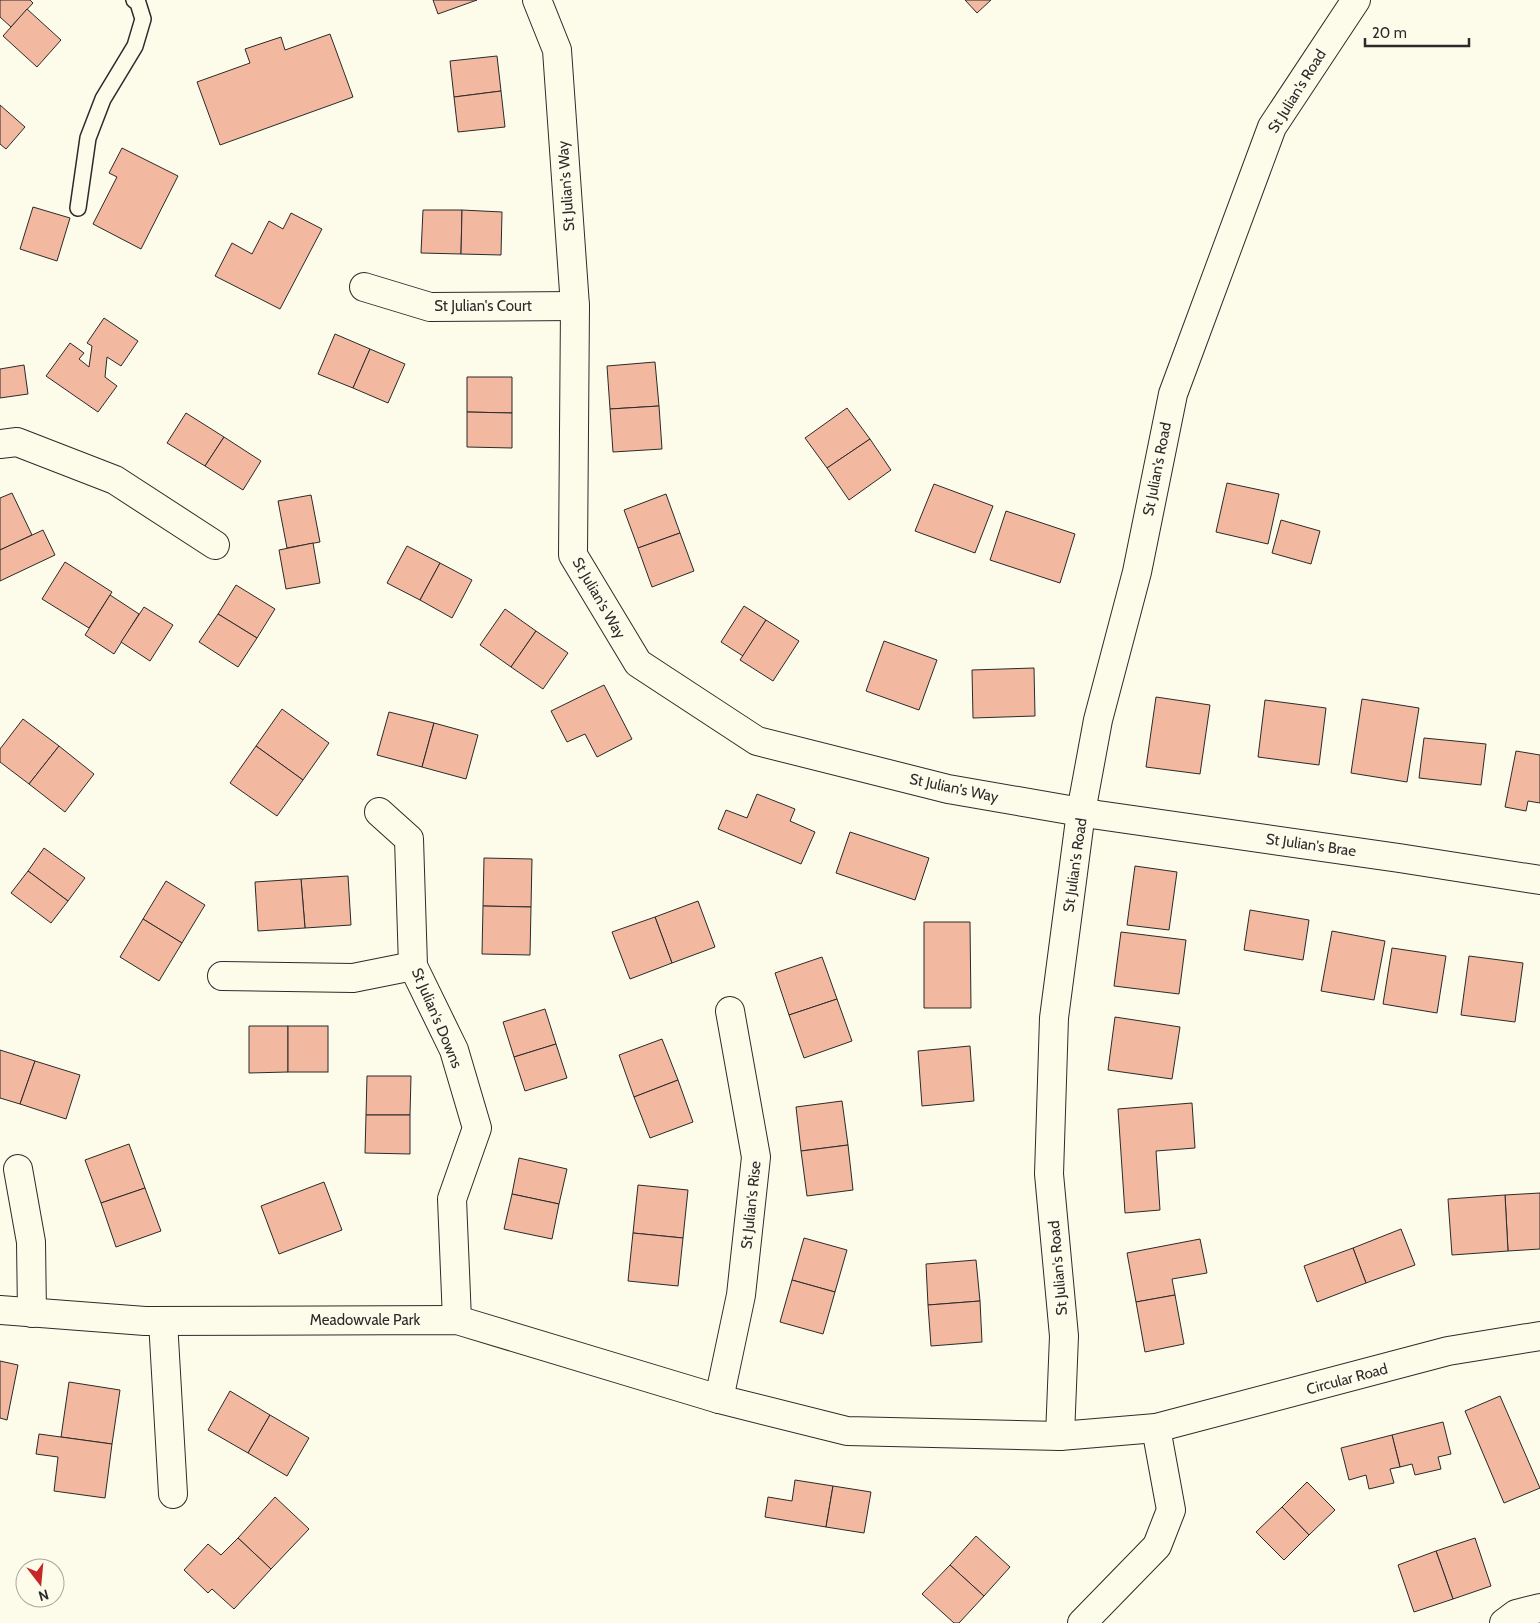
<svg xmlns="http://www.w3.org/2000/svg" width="1540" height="1623" font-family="Cabin,sans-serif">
<rect width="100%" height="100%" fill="#fdfbea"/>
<!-- building -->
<g fill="#f2b8a0" stroke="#2b2b2b">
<path d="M 0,0 L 30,0 L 33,3 L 11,27 L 0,17 Z"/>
<path d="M 433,0 L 477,0 L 438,14 Z"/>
<path d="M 965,0 L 991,0 L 977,13 Z"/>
<path d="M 27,9 L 61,40 L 37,67 L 3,36 Z"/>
<path d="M 330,34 L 353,97 L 220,145 L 197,82 L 250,63 L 245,49 L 281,37 L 285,50 Z"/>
<path d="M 497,56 L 501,91 L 454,97 L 450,61 Z"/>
<path d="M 501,91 L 505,127 L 458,132 L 454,97 Z"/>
<path d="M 0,105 L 25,127 L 6,149 L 0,144 Z"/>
<path d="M 122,148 L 178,176 L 141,249 L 93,224 L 117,177 L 109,173 Z"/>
<path d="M 33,207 L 70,218 L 57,261 L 20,249 Z"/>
<path d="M 423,210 L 462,210 L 461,254 L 421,253 Z"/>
<path d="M 462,210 L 502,212 L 501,255 L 461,254 Z"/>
<path d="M 291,213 L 322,229 L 280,309 L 215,276 L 232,243 L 252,254 L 269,221 L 283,229 Z"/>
<path d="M 104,318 L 138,341 L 121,366 L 107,357 L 105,377 L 117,386 L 98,412 L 46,376 L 70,343 L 84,353 L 79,359 L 89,367 L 92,346 L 87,343 Z"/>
<path d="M 335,334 L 370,349 L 353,388 L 318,374 Z"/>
<path d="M 370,349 L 405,364 L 388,403 L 353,388 Z"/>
<path d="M 655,362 L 659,406 L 610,409 L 607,366 Z"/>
<path d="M 24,365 L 28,394 L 0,398 L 0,369 Z"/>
<path d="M 467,377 L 512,377 L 512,413 L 467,412 Z"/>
<path d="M 659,406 L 662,449 L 613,452 L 610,409 Z"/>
<path d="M 847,408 L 870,439 L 827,468 L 805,438 Z"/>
<path d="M 467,412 L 512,413 L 512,448 L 467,447 Z"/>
<path d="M 186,413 L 224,437 L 205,466 L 167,443 Z"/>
<path d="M 224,437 L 261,461 L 243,490 L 205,466 Z"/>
<path d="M 870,439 L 891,470 L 849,500 L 827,468 Z"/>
<path d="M 1227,483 L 1279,494 L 1268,544 L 1216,532 Z"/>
<path d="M 934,484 L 993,506 L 975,553 L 915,531 Z"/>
<path d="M 12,493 L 32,535 L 0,550 L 0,498 Z"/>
<path d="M 666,494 L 680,533 L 638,548 L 624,510 Z"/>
<path d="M 311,495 L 320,542 L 287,548 L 278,501 Z"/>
<path d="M 1006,511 L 1075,534 L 1060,583 L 990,560 Z"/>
<path d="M 1281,520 L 1320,531 L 1311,564 L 1272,553 Z"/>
<path d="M 43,530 L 55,555 L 0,581 L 0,550 Z"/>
<path d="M 680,533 L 694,571 L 652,587 L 638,548 Z"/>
<path d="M 313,543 L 320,583 L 286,589 L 279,550 Z"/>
<path d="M 407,546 L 440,563 L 420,600 L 387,583 Z"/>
<path d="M 65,562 L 112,592 L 89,628 L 42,599 Z"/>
<path d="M 440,563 L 472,580 L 452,618 L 420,600 Z"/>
<path d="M 236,585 L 275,609 L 257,638 L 218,614 Z"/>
<path d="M 110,595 L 139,614 L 114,654 L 85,635 Z"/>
<path d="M 744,606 L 766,620 L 743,656 L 721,642 Z"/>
<path d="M 144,607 L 173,625 L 150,661 L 121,642 Z"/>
<path d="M 505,609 L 536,631 L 511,667 L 480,645 Z"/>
<path d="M 218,614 L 257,638 L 238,667 L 199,642 Z"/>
<path d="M 766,620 L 799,641 L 773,681 L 740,660 Z"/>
<path d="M 536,631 L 568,653 L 543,689 L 511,667 Z"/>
<path d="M 884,641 L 937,660 L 919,710 L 866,691 Z"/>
<path d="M 1034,668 L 1035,716 L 973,718 L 972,670 Z"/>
<path d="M 604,685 L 632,739 L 597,757 L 585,734 L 567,742 L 551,711 Z"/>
<path d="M 1156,697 L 1210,705 L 1200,774 L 1146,767 Z"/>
<path d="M 1362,699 L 1419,708 L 1407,782 L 1351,773 Z"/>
<path d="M 1265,700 L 1326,708 L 1319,765 L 1258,757 Z"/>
<path d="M 282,709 L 329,743 L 303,780 L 256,746 Z"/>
<path d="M 389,712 L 434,723 L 422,767 L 377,755 Z"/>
<path d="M 23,719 L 59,746 L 29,784 L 0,762 L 0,749 Z"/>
<path d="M 434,723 L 478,735 L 466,779 L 422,767 Z"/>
<path d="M 1424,738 L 1486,744 L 1481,785 L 1419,778 Z"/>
<path d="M 59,746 L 94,774 L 65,812 L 29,784 Z"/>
<path d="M 256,746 L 303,780 L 277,816 L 230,783 Z"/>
<path d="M 1516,751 L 1540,755 L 1540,803 L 1528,801 L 1526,811 L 1505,807 Z"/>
<path d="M 757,794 L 795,809 L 790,821 L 815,832 L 801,864 L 718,829 L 726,810 L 747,818 Z"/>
<path d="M 850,832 L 929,858 L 915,900 L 836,873 Z"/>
<path d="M 44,848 L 85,878 L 68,901 L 28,871 Z"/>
<path d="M 484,858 L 532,859 L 531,907 L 483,906 Z"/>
<path d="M 1135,866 L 1177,872 L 1169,930 L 1127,925 Z"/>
<path d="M 28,871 L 68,901 L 51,923 L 11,893 Z"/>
<path d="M 348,876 L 351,925 L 305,928 L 301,879 Z"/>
<path d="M 301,879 L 305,928 L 258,931 L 255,882 Z"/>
<path d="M 166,881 L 205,905 L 182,943 L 143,919 Z"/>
<path d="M 698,901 L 715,947 L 672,963 L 655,917 Z"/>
<path d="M 483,906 L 531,907 L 530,955 L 482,954 Z"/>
<path d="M 1250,910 L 1309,920 L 1303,960 L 1244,950 Z"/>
<path d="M 655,917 L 672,963 L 630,979 L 612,932 Z"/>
<path d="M 143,919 L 182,943 L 159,981 L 120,957 Z"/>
<path d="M 924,922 L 970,922 L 971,1008 L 924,1008 Z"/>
<path d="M 1332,931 L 1385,941 L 1374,1000 L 1321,991 Z"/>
<path d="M 1121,932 L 1186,940 L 1179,994 L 1114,986 Z"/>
<path d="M 1392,948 L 1446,956 L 1437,1013 L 1383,1004 Z"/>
<path d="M 1469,956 L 1523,963 L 1515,1022 L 1461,1015 Z"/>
<path d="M 822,957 L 837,999 L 789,1015 L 775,973 Z"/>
<path d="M 837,999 L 852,1041 L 804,1058 L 789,1015 Z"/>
<path d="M 545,1009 L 556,1044 L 514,1057 L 503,1022 Z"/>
<path d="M 1115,1017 L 1180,1027 L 1172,1079 L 1108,1070 Z"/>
<path d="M 249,1026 L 288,1026 L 288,1072 L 249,1073 Z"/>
<rect x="288" y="1026" width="40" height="46"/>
<path d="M 662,1039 L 678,1080 L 634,1097 L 619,1055 Z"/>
<path d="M 556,1044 L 567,1078 L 525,1091 L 514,1057 Z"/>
<path d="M 970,1046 L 974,1101 L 922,1106 L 918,1051 Z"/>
<path d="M 0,1050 L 35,1061 L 20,1104 L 0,1098 Z"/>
<path d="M 35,1061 L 80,1075 L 66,1119 L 20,1104 Z"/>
<path d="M 367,1076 L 411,1076 L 410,1115 L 366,1115 Z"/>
<path d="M 678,1080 L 693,1122 L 650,1138 L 634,1097 Z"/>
<path d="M 842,1101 L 848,1145 L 801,1151 L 796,1107 Z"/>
<path d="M 1192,1103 L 1195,1148 L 1156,1151 L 1160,1210 L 1125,1213 L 1118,1109 Z"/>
<path d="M 366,1115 L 410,1115 L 410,1154 L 365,1153 Z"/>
<path d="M 129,1144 L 145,1188 L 101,1203 L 85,1160 Z"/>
<path d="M 848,1145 L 853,1190 L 807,1196 L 801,1151 Z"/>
<path d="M 519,1158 L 567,1169 L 559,1204 L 512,1194 Z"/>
<path d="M 324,1182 L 342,1230 L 279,1254 L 261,1206 Z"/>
<path d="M 638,1185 L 688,1190 L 683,1238 L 633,1233 Z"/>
<path d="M 145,1188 L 161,1231 L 116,1247 L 101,1203 Z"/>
<path d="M 1540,1193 L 1540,1249 L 1508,1251 L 1505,1195 Z"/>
<path d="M 512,1194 L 559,1204 L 552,1239 L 504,1229 Z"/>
<path d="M 1505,1195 L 1508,1251 L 1452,1255 L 1448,1199 Z"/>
<path d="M 1401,1229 L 1415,1265 L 1366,1283 L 1353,1248 Z"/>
<path d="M 633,1233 L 683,1238 L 678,1286 L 628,1281 Z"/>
<path d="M 804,1238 L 847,1250 L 835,1292 L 792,1280 Z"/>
<path d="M 1200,1239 L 1207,1273 L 1172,1279 L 1175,1295 L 1136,1302 L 1127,1253 Z"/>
<path d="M 1353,1248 L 1366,1283 L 1317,1302 L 1304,1266 Z"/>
<path d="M 976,1260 L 980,1301 L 928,1305 L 926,1264 Z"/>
<path d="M 792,1280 L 835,1292 L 823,1334 L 780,1322 Z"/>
<path d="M 1175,1295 L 1184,1344 L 1145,1352 L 1136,1302 Z"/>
<path d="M 980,1301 L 982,1342 L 931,1346 L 928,1305 Z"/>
<path d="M 0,1361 L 18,1365 L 7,1420 L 0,1418 Z"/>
<path d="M 69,1382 L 120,1390 L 112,1444 L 61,1437 Z"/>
<path d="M 230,1391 L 270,1415 L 248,1453 L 208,1430 Z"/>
<path d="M 1500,1396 L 1540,1488 L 1504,1503 L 1465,1411 Z"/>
<path d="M 270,1415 L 309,1438 L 287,1476 L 248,1453 Z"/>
<path d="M 1443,1422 L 1451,1454 L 1438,1457 L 1441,1469 L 1415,1475 L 1412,1464 L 1400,1467 L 1392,1435 Z"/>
<path d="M 39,1434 L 112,1444 L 105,1498 L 54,1491 L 58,1457 L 36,1454 Z"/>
<path d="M 1392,1435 L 1400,1467 L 1390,1469 L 1394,1483 L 1369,1489 L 1366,1475 L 1349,1480 L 1341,1448 Z"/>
<path d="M 795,1480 L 833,1486 L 826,1527 L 765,1517 L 768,1497 L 792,1501 Z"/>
<path d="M 1307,1482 L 1335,1510 L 1309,1535 L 1282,1507 Z"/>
<path d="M 833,1486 L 871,1492 L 864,1533 L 826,1527 Z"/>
<path d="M 275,1497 L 309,1529 L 271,1569 L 238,1538 Z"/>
<path d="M 1282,1507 L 1309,1535 L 1284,1560 L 1256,1532 Z"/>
<path d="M 976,1536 L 1010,1567 L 984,1596 L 950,1565 Z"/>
<path d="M 238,1538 L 271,1569 L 234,1609 L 212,1589 L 208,1593 L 184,1570 L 208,1544 L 221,1555 Z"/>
<path d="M 1475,1538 L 1491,1586 L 1453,1599 L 1436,1551 Z"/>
<path d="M 1436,1551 L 1453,1599 L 1414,1612 L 1398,1565 Z"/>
<path d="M 950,1565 L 984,1596 L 959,1623 L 954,1623 L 922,1594 Z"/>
</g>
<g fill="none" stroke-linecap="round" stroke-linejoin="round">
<!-- service casing -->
<g stroke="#2b2b2b" stroke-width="18">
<path id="service" d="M 78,208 L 88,138 L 103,99 L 135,46 L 143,19 L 138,3 L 134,0"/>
</g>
<!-- minor casing -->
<g stroke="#2b2b2b" stroke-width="30">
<g id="minor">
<path d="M 537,0 L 557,50 L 575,306 L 573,555 L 638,663 L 757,741 L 948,789 L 1098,815 L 1399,858 L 1540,880"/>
<path d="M 364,287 L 430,307 L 575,306"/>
<path d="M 0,444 L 17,442 L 115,480 L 215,545"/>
<path d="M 379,812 L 409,839 L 413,966 L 454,1050 L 477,1128 L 452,1199 L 457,1320"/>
<path d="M 222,976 L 353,978 L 413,966"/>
<path d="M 18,1169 L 31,1242 L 32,1313"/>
<path d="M 0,1310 L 145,1321 L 457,1320 L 719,1399 L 847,1431 L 1060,1436 L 1156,1428 L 1448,1351 L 1540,1336"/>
<path d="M 163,1321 L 173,1494"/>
<path d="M 719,1399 L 741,1295 L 756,1157 L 730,1011"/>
<path d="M 1060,1436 L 1064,1336 L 1049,1174 L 1054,1018 L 1081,812 L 1098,720 L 1137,572 L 1173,394 L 1272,127 L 1356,0"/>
<path d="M 1082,1623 L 1157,1546 L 1171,1510 L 1156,1428"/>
<path d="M 1504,1623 L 1516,1614 L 1540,1608"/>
</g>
</g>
<!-- service -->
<use href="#service" stroke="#fdfbea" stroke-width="15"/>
<!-- minor -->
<use href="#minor" stroke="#fdfbea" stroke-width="28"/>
</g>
<g text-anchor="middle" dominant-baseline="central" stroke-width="4" stroke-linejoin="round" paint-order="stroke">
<!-- street labels -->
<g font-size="15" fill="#2b2b2b" stroke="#fdfbea">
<text transform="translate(1297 91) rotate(-58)">St Julian's Road</text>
<text transform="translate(566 186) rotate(-94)">St Julian's Way</text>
<text x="483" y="306">St Julian's Court</text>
<text transform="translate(1157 469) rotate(-79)">St Julian's Road</text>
<text transform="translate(599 598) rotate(60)">St Julian's Way</text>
<text transform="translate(954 788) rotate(12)">St Julian's Way</text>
<text transform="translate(1311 845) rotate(8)">St Julian's Brae</text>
<text transform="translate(1075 865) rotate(-82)">St Julian's Road</text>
<text transform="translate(437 1018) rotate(67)">St Julian's Downs</text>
<text transform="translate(751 1205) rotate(-84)">St Julian's Rise</text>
<text transform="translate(1058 1268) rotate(-95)">St Julian's Road</text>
<text x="365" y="1320">Meadowvale Park</text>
<text transform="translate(1347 1379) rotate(-15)">Circular Road</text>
</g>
</g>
<!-- north arrow -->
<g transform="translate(40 1583) rotate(164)"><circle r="24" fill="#fdfbea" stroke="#a9a89e"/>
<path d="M0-4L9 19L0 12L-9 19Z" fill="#c62828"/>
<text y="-8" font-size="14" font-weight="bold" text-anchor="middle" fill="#2b2b2b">N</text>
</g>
<!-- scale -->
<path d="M1365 38v8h104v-8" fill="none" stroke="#2b2b2b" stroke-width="2.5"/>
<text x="1372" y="38" font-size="15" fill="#2b2b2b" stroke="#fdfbea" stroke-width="4" paint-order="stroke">20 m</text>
</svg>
